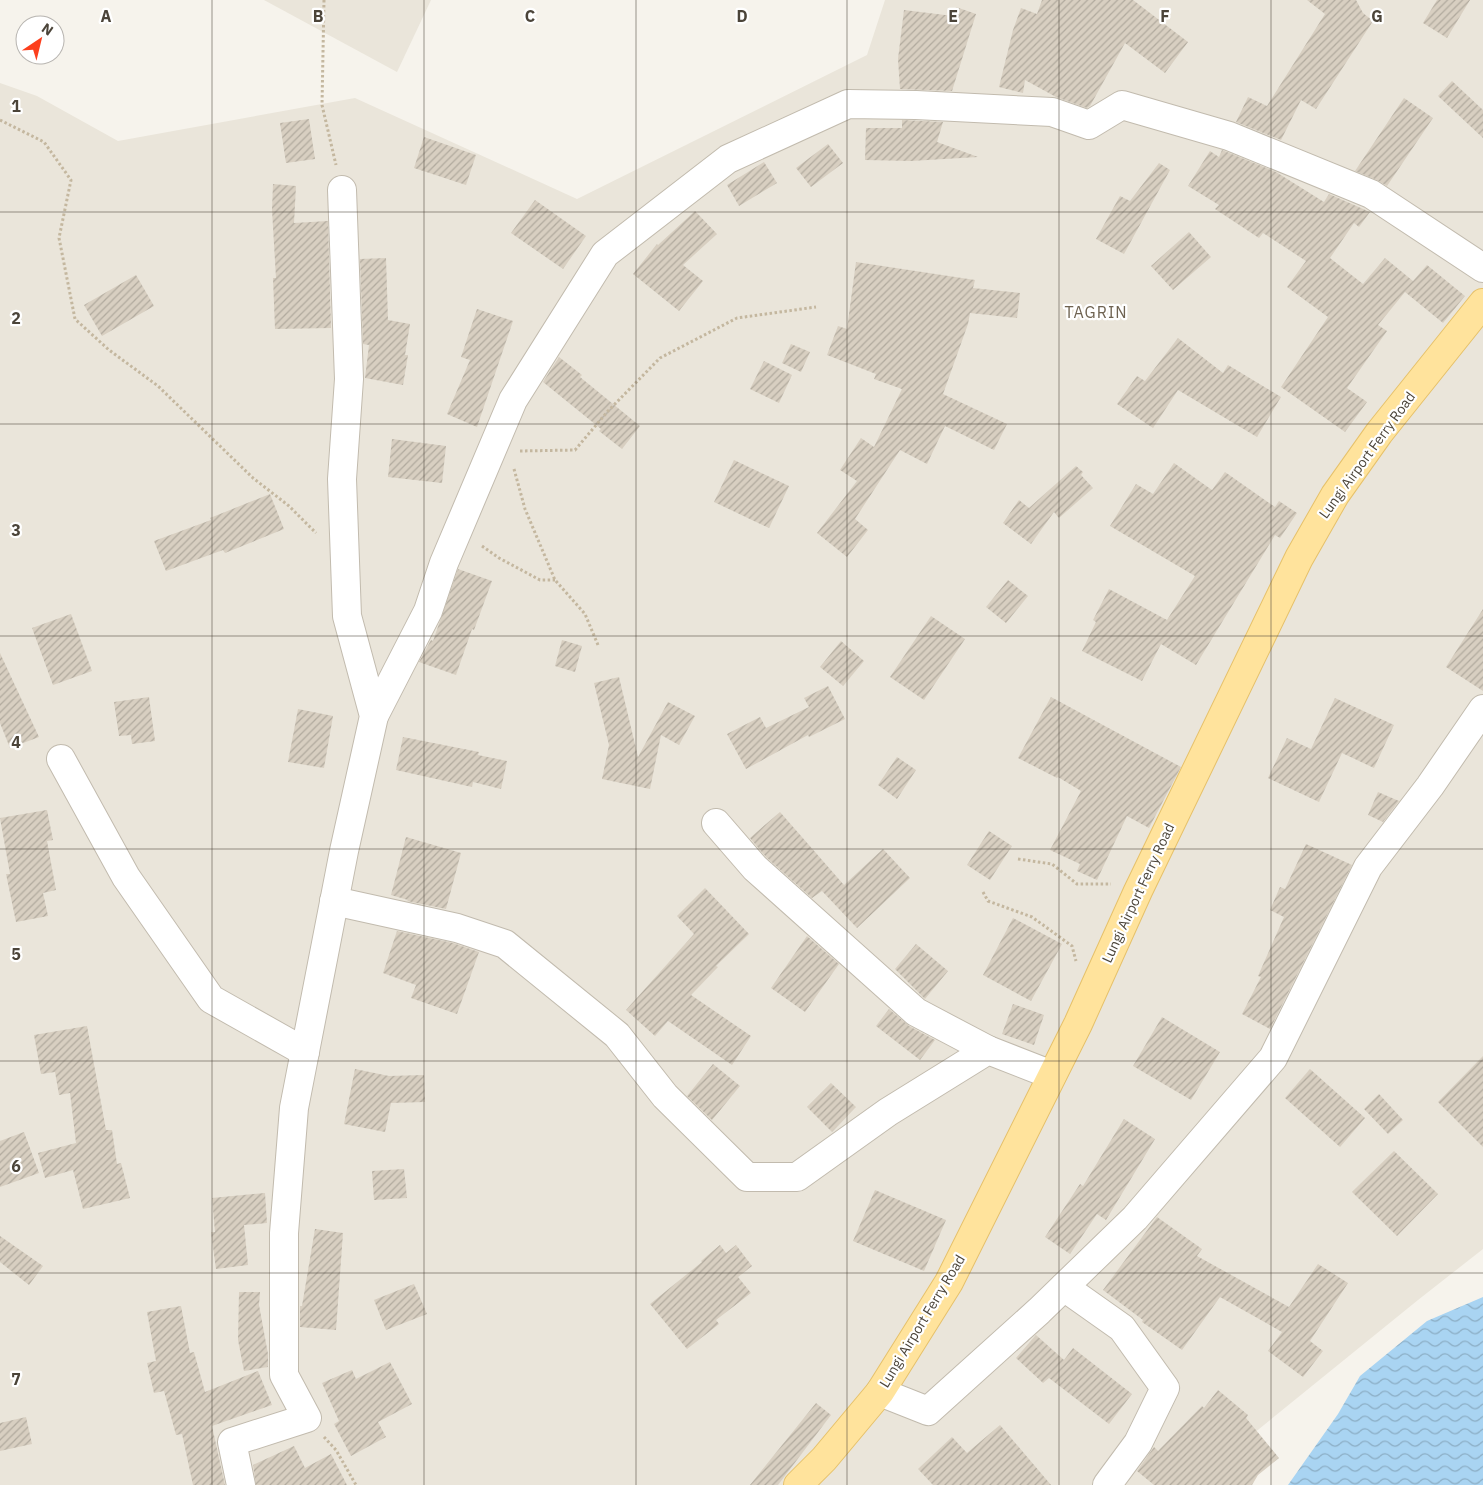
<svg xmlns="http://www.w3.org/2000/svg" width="1483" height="1485" font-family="'IBM Plex Sans',sans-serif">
<defs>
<pattern id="water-waves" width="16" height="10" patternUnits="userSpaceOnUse" patternTransform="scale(1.25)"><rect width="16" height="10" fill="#a9d4f2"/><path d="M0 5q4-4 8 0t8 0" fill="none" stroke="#8caec5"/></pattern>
<pattern id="building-hatch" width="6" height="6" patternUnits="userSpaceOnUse" patternTransform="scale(1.25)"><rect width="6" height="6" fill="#d8cfc1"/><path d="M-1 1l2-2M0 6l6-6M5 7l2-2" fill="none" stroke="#b1aa9e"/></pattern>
</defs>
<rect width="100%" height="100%" fill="#f6f3ec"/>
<!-- residential -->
<g fill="#eae5da">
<path d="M 264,0 L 431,0 L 397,72 Z"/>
<path d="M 885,0 L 1483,0 L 1483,1249 L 1418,1300 L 1190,1485 L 0,1485 L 0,83 L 37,96 L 118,141 L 355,98 L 577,199 L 867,55 Z"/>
</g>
<!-- water -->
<path fill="url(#water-waves)" d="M 1483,1297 L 1483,1485 L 1288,1485 L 1338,1414 L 1360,1376 L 1427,1321 Z"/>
<!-- building -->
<g fill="url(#building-hatch)">
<path d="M 1042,0 L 1133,0 L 1188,42 L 1165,73 L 1125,43 L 1090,106 L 1087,108 L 1056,97 L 1025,80 L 1023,93 L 999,87 L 1013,30 L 1021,8 L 1037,14 Z"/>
<path d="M 1307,0 L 1356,0 L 1363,13 L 1373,21 L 1316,109 L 1301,100 L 1281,140 L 1236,122 L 1248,97 L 1267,106 L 1325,14 Z"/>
<path d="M 1437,0 L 1470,0 L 1447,38 L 1423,23 Z"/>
<path d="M 956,7 L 976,14 L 952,91 L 900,89 L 898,59 L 904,10 L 953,16 Z"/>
<path d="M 1452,81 L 1483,110 L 1483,138 L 1438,96 Z"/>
<path d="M 1404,98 L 1433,118 L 1387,186 L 1377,180 L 1355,171 Z"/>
<path d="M 309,119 L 315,159 L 286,163 L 280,123 Z"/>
<path d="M 902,120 L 943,122 L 937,142 L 978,157 L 911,161 L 865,160 L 866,128 L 902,128 Z"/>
<path d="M 424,137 L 476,155 L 466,185 L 414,168 Z"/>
<path d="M 828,144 L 843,163 L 811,187 L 796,168 Z"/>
<path d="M 1222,150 L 1276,172 L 1324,202 L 1329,194 L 1370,212 L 1359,227 L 1354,223 L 1330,258 L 1363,284 L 1385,258 L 1413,281 L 1427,265 L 1465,296 L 1443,323 L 1405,292 L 1378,325 L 1387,331 L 1347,388 L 1367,402 L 1345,432 L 1281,387 L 1328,317 L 1287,287 L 1306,261 L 1263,233 L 1259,238 L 1215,209 L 1219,205 L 1188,186 L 1210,151 L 1219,157 Z"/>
<path d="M 764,162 L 777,183 L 739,206 L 727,185 Z"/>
<path d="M 1159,163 L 1170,170 L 1124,254 L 1096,239 L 1120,196 L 1130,201 Z"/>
<path d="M 273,184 L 296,186 L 294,223 L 328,221 L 331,328 L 275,329 L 273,278 L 276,278 L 272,210 Z"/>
<path d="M 535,200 L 586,236 L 563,269 L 511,233 Z"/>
<path d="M 695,211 L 717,234 L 683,265 L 703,281 L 679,311 L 633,274 L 657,244 L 658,245 Z"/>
<path d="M 1189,232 L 1211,257 L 1173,290 L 1151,266 Z"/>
<path d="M 386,258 L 388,320 L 410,324 L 405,355 L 408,355 L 403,385 L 365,378 L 369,345 L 363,344 L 360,259 Z"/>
<path d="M 856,262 L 975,280 L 973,288 L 1020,293 L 1017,318 L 970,313 L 968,324 L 943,394 L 1007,424 L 994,450 L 945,426 L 927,464 L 900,450 L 855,519 L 868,530 L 847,557 L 817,533 L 857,481 L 840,470 L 861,438 L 874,447 L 902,389 L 874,379 L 876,374 L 827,355 L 838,326 L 847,329 Z"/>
<path d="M 136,275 L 154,306 L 102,336 L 84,305 Z"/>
<path d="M 477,309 L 513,321 L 477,427 L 447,414 L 470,360 L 461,357 Z"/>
<path d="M 1178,338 L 1223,373 L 1228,365 L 1281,397 L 1257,437 L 1178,390 L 1153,428 L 1117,404 L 1137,376 L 1145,381 Z"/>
<path d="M 791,344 L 810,352 L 801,372 L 782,363 Z"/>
<path d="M 559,357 L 582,375 L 580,377 L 640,426 L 622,449 L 599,431 L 601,429 L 543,382 Z"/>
<path d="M 764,361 L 792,375 L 779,403 L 750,389 Z"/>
<path d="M 392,439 L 446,446 L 442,483 L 388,477 Z"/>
<path d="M 734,460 L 789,486 L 769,528 L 714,502 Z"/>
<path d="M 1174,463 L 1212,490 L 1225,472 L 1275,507 L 1279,501 L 1297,513 L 1280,538 L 1275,535 L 1196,665 L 1161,644 L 1142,681 L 1082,651 L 1096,622 L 1093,620 L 1109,589 L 1167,620 L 1195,576 L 1110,526 L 1136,484 L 1153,494 Z"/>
<path d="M 1076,466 L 1083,472 L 1081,475 L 1093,488 L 1059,518 L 1054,512 L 1031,544 L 1003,523 L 1019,500 L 1029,508 Z"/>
<path d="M 270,494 L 284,529 L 225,553 L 223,550 L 166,571 L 154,541 L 211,520 L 210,518 Z"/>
<path d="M 458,569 L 492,581 L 474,630 L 472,629 L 456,675 L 419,662 L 431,640 L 433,641 Z"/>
<path d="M 1008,580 L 1028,596 L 1006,623 L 986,607 Z"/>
<path d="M 1483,609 L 1483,691 L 1446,667 Z"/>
<path d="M 71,614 L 92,671 L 53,685 L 32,628 Z"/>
<path d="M 931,616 L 965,639 L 924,700 L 890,677 Z"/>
<path d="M 562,640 L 582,646 L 575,672 L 555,666 Z"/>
<path d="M 841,641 L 864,661 L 843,686 L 820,667 Z"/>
<path d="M 0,653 L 39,737 L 10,748 L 0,723 Z"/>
<path d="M 619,677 L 638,757 L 668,702 L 695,716 L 679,745 L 661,735 L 650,789 L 602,779 L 609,745 L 594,683 Z"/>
<path d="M 828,686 L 845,719 L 809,737 L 808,735 L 746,769 L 727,734 L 760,717 L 766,728 L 809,707 L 804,698 Z"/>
<path d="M 149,697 L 155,741 L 132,744 L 131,735 L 119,736 L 114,702 Z"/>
<path d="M 1051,697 L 1181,767 L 1149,828 L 1127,816 L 1097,880 L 1077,871 L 1080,864 L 1050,850 L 1081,791 L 1058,777 L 1057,778 L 1018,758 Z"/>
<path d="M 1335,698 L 1394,725 L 1374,768 L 1342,753 L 1319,802 L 1268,778 L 1287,738 L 1311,749 Z"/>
<path d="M 298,709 L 333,716 L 324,768 L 288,762 Z"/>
<path d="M 403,737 L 479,752 L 478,755 L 507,761 L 501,789 L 473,782 L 472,787 L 396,770 Z"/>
<path d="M 897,757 L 916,770 L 897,799 L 878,785 Z"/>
<path d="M 1378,792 L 1399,801 L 1383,822 L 1368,815 Z"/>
<path d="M 47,810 L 53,840 L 47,841 L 56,890 L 43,893 L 48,916 L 16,922 L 6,874 L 10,874 L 0,818 Z"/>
<path d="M 780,812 L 844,885 L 883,849 L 910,878 L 857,928 L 822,891 L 812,898 L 766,857 L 750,838 Z"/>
<path d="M 989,831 L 1012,846 L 990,880 L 967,865 Z"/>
<path d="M 406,837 L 461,853 L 446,909 L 407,901 L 408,900 L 391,895 Z"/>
<path d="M 1306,844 L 1352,865 L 1270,1029 L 1242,1014 L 1261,977 L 1258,976 L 1284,917 L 1270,910 L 1280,887 L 1285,889 Z"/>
<path d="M 705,888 L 749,934 L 716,966 L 718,967 L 691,995 L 751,1036 L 732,1065 L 668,1021 L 655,1036 L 626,1010 L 694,934 L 677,916 Z"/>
<path d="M 1013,918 L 1062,944 L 1031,1001 L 983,975 Z"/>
<path d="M 397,931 L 453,943 L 479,952 L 457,1014 L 411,998 L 416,985 L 383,973 Z"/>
<path d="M 807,936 L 839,964 L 805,1012 L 771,988 Z"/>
<path d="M 916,944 L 948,971 L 925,999 L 895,969 Z"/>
<path d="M 1013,1004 L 1044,1015 L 1034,1045 L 1002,1034 Z"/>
<path d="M 889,1009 L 909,1026 L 935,1040 L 920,1060 L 876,1026 Z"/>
<path d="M 1162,1017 L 1220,1052 L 1191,1100 L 1133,1066 Z"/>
<path d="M 87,1026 L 106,1130 L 112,1130 L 117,1164 L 121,1163 L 130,1198 L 83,1209 L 73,1170 L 45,1178 L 38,1153 L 76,1143 L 70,1093 L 59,1095 L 55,1072 L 41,1074 L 34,1035 Z"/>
<path d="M 1483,1056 L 1483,1147 L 1438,1102 Z"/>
<path d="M 713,1064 L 740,1086 L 712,1120 L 687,1096 Z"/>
<path d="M 355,1069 L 389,1076 L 424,1075 L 425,1102 L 391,1103 L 385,1132 L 344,1124 Z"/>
<path d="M 1310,1069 L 1365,1118 L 1340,1147 L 1285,1098 Z"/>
<path d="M 831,1083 L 856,1107 L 832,1132 L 807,1107 Z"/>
<path d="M 1379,1094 L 1403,1120 L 1388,1134 L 1364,1109 Z"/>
<path d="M 1124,1119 L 1155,1139 L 1106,1220 L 1097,1214 L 1070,1254 L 1045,1237 L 1080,1184 L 1083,1186 Z"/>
<path d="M 24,1132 L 39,1173 L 0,1187 L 0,1141 Z"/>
<path d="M 1394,1151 L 1438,1194 L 1397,1236 L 1352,1192 Z"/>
<path d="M 404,1169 L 407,1198 L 374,1200 L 372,1171 Z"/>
<path d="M 875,1190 L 946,1220 L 924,1271 L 853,1241 Z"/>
<path d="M 265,1193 L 267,1223 L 244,1225 L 248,1265 L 216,1269 L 211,1232 L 215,1232 L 212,1198 Z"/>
<path d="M 1157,1217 L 1202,1249 L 1197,1256 L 1289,1307 L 1318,1264 L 1348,1283 L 1310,1341 L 1323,1351 L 1303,1377 L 1268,1351 L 1282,1332 L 1220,1297 L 1182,1350 L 1142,1322 L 1143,1320 L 1103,1290 Z"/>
<path d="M 315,1229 L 343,1233 L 336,1330 L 300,1327 L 300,1306 L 302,1306 Z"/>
<path d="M 0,1236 L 43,1266 L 29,1285 L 0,1262 Z"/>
<path d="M 720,1245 L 726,1253 L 736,1245 L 752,1266 L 738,1277 L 751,1293 L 716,1320 L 719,1324 L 687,1349 L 650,1304 L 702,1262 L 701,1261 Z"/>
<path d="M 414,1284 L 427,1314 L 386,1330 L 374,1300 Z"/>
<path d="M 239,1292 L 260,1292 L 259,1305 L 268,1354 L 268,1367 L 244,1371 L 238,1340 Z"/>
<path d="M 181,1306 L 190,1353 L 194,1352 L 205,1392 L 258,1371 L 272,1405 L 212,1426 L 225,1485 L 193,1485 L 182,1434 L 176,1435 L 164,1391 L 154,1393 L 147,1363 L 156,1361 L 147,1312 Z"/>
<path d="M 1036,1335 L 1064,1360 L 1073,1348 L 1132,1394 L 1109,1424 L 1049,1378 L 1043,1383 L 1016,1358 Z"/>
<path d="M 390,1362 L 412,1404 L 378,1422 L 386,1437 L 351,1456 L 334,1424 L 339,1421 L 322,1383 L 352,1370 L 356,1379 Z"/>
<path d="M 1218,1390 L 1248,1415 L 1246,1418 L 1279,1458 L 1258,1475 L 1252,1485 L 1154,1485 L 1137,1471 L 1154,1447 L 1158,1451 L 1202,1406 L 1204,1408 Z"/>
<path d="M 816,1403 L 831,1415 L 778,1485 L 750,1485 Z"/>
<path d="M 26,1417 L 32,1444 L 0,1451 L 0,1423 Z"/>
<path d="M 1000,1425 L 1051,1485 L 933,1485 L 918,1469 L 952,1437 L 967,1453 Z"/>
<path d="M 294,1446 L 305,1468 L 331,1454 L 347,1485 L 256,1485 L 253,1465 Z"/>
</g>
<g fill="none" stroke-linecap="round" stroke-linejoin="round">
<!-- minor casing -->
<g stroke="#c2bbae" stroke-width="30">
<g id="minor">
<path d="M 374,716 L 428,611 L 444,563 L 513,400 L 605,254 L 728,159 L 848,104 L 916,105 L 1052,112 L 1089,125 L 1122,105 L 1229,136 L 1371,194 L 1483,268"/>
<path d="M 61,759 L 126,877 L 211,999 L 305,1052"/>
<path d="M 716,823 L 755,868 L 916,1012 L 988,1050"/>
<path d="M 334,901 L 457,928 L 505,944 L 617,1035 L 665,1096 L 747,1177 L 797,1177 L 888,1112 L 988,1050 L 1052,1075"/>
<path d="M 1064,1287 L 1122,1328 L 1165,1388 L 1138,1443 L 1107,1485"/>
<path d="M 880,1392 L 928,1411 L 1039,1311 L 1135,1218 L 1273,1058 L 1368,867 L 1430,786 L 1483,709"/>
<path d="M 241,1485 L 232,1442 L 307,1418 L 284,1375 L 284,1233 L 294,1108 L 344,851 L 374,716 L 347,616 L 342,479 L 349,379 L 342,190"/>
</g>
</g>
<!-- major casing -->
<g stroke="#e6c16a" stroke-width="30">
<path id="major" d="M 798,1485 L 824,1459 L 880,1392 L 949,1282 L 1078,1024 L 1138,891 L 1299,558 L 1335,495 L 1379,433 L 1483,303"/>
</g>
<!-- path -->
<g stroke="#c4b79f" stroke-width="3" stroke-dasharray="2.5 2.5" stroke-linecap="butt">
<path d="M 324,0 L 322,105 L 336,165"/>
<path d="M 0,120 L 44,142 L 71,180 L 59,238 L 75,319 L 109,350 L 158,386 L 253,478 L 289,506 L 316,533"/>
<path d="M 520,451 L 575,450 L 608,411 L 660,358 L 737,318 L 816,307"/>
<path d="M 514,469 L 525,509 L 555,580 L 585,614 L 598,645"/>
<path d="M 482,546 L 499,558 L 540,580 L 555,580"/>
<path d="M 1018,859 L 1052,864 L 1077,884 L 1111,884"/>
<path d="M 983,892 L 988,901 L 1032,917 L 1072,946 L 1076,961"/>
<path d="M 324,1437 L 336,1450 L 356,1485"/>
</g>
<!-- minor -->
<use href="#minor" stroke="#fff" stroke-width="28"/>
<!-- major -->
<use href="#major" stroke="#ffe39c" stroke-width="28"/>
</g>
<!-- grid -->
<path fill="none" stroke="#4b4439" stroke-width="1" stroke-opacity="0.55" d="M 212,0 L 212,1485M 424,0 L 424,1485M 636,0 L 636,1485M 847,0 L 847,1485M 1059,0 L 1059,1485M 1271,0 L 1271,1485M 0,212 L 1483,212M 0,424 L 1483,424M 0,636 L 1483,636M 0,849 L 1483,849M 0,1061 L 1483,1061M 0,1273 L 1483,1273"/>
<g text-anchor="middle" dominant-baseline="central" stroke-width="4.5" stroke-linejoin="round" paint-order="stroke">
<!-- street labels -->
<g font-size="14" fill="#4b4439" stroke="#fff">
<text transform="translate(1367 455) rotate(-54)">Lungi Airport Ferry Road</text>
<text transform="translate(1138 893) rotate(-65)">Lungi Airport Ferry Road</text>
<text transform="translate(922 1321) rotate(-59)">Lungi Airport Ferry Road</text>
</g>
<!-- quarter labels -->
<g font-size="16" letter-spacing="1" fill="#6e6250" stroke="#fff">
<text x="1096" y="312">TAGRIN</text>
</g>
</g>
<g font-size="16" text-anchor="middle" font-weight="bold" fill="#4b4439" stroke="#fff" stroke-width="4.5" stroke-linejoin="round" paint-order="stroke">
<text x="106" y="22">A</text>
<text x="318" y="22">B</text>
<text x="530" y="22">C</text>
<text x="742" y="22">D</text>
<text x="953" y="22">E</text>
<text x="1165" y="22">F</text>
<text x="1377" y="22">G</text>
<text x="16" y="112">1</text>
<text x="16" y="324">2</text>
<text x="16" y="536">3</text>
<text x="16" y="748">4</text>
<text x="16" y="960">5</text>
<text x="16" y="1172">6</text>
<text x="16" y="1385">7</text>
</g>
<!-- north arrow -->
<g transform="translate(40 40) rotate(35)"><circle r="24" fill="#ffffff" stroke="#b7b4b0"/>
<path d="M0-4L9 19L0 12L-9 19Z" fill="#fc3f1d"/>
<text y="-8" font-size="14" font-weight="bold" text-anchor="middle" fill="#4b4439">N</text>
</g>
</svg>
